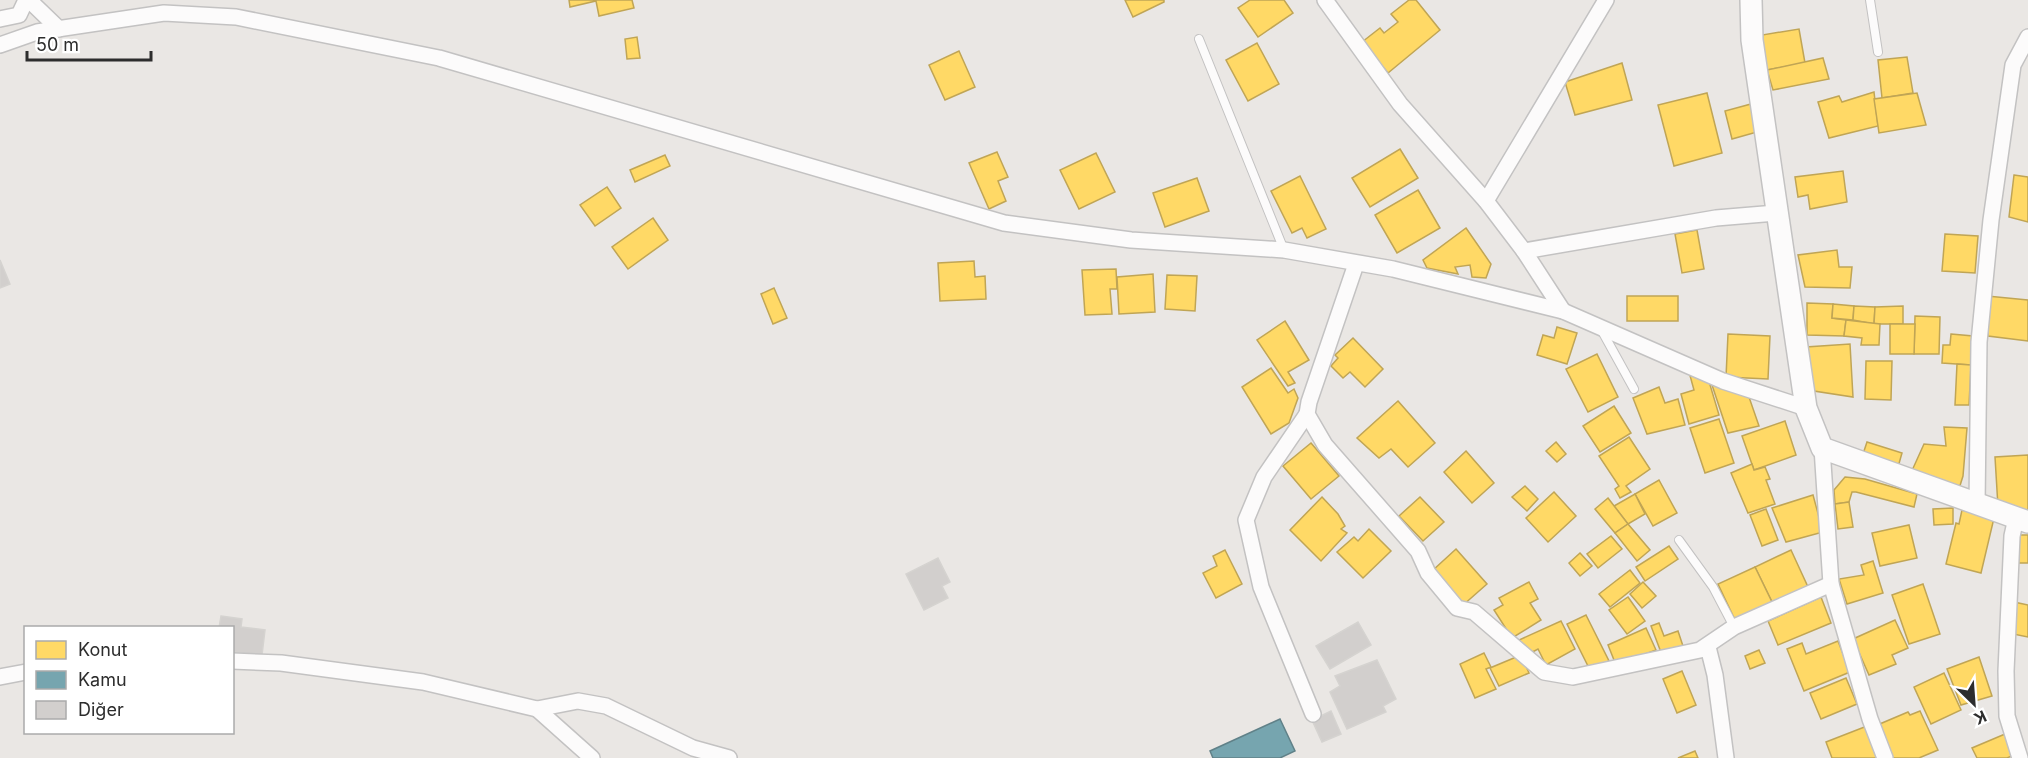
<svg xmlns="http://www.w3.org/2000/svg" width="2028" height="758" font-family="Inter,sans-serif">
<rect width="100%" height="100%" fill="#eae7e4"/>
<!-- homes -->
<g fill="#ffd966" stroke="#c0a555" stroke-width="1.5">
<path d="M 569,0 L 632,0 L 634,8 L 599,16 L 596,1 L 570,7 Z"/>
<path d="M 1125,0 L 1164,0 L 1164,2 L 1133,17 Z"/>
<path d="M 1250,0 L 1284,0 L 1293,13 L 1258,37 L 1238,8 Z"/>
<path d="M 1409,0 L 1416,0 L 1440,30 L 1388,73 L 1362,42 L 1380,28 L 1384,33 L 1398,22 L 1391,14 Z"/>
<path d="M 1799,29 L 1805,63 L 1767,70 L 1762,35 Z"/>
<path d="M 637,37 L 640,58 L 627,59 L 625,39 Z"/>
<path d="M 1257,43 L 1279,84 L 1248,101 L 1226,60 Z"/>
<path d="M 959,51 L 975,87 L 945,100 L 929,65 Z"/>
<path d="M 1907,57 L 1913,93 L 1882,98 L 1878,60 Z"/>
<path d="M 1823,58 L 1829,79 L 1773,90 L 1767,70 Z"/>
<path d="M 1622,63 L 1632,100 L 1575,115 L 1565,82 Z"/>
<path d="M 1874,92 L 1878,126 L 1829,138 L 1818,102 L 1839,96 L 1842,102 Z"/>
<path d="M 1707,93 L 1722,153 L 1674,166 L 1658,105 Z"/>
<path d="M 1917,93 L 1926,125 L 1879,133 L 1874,99 Z"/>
<path d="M 1751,104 L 1757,132 L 1732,139 L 1725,111 Z"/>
<path d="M 1400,149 L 1418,178 L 1370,207 L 1352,178 Z"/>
<path d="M 997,152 L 1008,177 L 998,181 L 1006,201 L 989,209 L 969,163 Z"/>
<path d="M 1096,153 L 1115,192 L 1079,209 L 1060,170 Z"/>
<path d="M 665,155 L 670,166 L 635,182 L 630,170 Z"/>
<path d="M 1843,171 L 1847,202 L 1810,209 L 1808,195 L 1798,197 L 1795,177 Z"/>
<path d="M 2014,175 L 2028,177 L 2028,222 L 2009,217 Z"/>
<path d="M 1300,176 L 1326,229 L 1307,238 L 1302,228 L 1292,233 L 1271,191 Z"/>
<path d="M 1197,178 L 1209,211 L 1165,227 L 1153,193 Z"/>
<path d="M 607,187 L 621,208 L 595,226 L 580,205 Z"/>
<path d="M 1418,190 L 1440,228 L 1397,253 L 1375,215 Z"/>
<path d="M 653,218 L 668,240 L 628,269 L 612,247 Z"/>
<path d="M 1466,228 L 1491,264 L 1486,278 L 1472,277 L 1470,265 L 1455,267 L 1458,274 L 1427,268 L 1423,260 Z"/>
<path d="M 1697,230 L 1704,269 L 1682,273 L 1675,234 Z"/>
<path d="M 1945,234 L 1978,236 L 1975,273 L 1942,271 Z"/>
<path d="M 1837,250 L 1839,267 L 1852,267 L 1850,288 L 1805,287 L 1798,255 Z"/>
<path d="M 974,261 L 975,277 L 985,276 L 986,299 L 940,301 L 938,263 Z"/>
<path d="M 1116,269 L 1117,289 L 1110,289 L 1112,314 L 1085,315 L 1082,270 Z"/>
<path d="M 1153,274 L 1155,312 L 1119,314 L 1117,277 Z"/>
<path d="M 1167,275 L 1197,276 L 1195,311 L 1165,309 Z"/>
<path d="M 774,288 L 787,318 L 773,324 L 761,294 Z"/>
<rect x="1627" y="296" width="51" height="25"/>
<path d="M 1987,296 L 2028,300 L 2028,341 L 1988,336 Z"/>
<path d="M 1807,303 L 1833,304 L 1832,318 L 1846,320 L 1844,336 L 1807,335 Z"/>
<path d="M 1833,304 L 1854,306 L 1853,320 L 1832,318 Z"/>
<path d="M 1854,306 L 1875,307 L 1874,324 L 1853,320 Z"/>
<path d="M 1903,306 L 1903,324 L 1874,324 L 1875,307 Z"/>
<path d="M 1915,316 L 1940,317 L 1939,354 L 1914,354 Z"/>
<path d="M 1846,320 L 1880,324 L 1879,345 L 1861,345 L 1862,338 L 1844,336 Z"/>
<path d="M 1285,321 L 1309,360 L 1288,372 L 1295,383 L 1288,386 L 1257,340 Z"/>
<path d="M 1890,324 L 1915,324 L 1914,354 L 1890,354 Z"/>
<path d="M 1557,327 L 1577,333 L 1567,364 L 1537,355 L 1543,335 L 1554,338 Z"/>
<path d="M 1728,334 L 1770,336 L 1768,379 L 1726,377 Z"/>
<path d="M 1951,334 L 1973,336 L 1971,365 L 1942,363 L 1943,345 L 1950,345 Z"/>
<path d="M 1353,338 L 1383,369 L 1365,387 L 1350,372 L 1343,378 L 1331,366 L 1338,358 L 1335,355 Z"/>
<path d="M 1850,344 L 1853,397 L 1814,391 L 1806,347 Z"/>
<path d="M 1597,354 L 1618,397 L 1588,412 L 1566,369 Z"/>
<path d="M 1866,361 L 1892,361 L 1891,400 L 1865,399 Z"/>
<path d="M 1957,364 L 1971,365 L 1969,405 L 1955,405 Z"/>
<path d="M 1271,368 L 1288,393 L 1294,389 L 1298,398 L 1289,423 L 1271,434 L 1242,387 Z"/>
<path d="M 1689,372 L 1708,378 L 1719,415 L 1689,424 L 1681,394 L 1694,390 Z"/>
<path d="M 1712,385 L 1718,385 L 1720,388 L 1749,397 L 1759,426 L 1728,433 Z"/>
<path d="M 1659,387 L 1665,403 L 1678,399 L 1685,425 L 1647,434 L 1633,398 Z"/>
<path d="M 1398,401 L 1435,443 L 1408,467 L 1391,449 L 1379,458 L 1357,438 Z"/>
<path d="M 1614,406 L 1631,433 L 1600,452 L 1583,426 Z"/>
<path d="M 1719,419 L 1734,463 L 1705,473 L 1690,428 Z"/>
<path d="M 1785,421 L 1796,455 L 1754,470 L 1742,436 Z"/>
<path d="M 1944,427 L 1967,428 L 1963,476 L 1958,492 L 1910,475 L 1924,444 L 1946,446 Z"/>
<path d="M 1629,437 L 1650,469 L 1626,486 L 1631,492 L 1620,498 L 1615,489 L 1619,486 L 1599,456 Z"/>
<path d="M 1556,442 L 1566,454 L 1557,462 L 1546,451 Z"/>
<path d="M 1867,442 L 1902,453 L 1898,467 L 1862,457 Z"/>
<path d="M 1311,443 L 1339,476 L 1311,499 L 1283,466 Z"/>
<path d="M 1466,451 L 1494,483 L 1472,503 L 1444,472 Z"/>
<path d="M 2028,455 L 2028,514 L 1998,507 L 1995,457 Z"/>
<path d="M 1752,464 L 1754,470 L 1765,467 L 1770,479 L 1766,480 L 1775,504 L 1748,513 L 1731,473 Z"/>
<path d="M 1845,477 L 1865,479 L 1917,494 L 1914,507 L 1856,492 L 1852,492 L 1849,502 L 1835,504 L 1834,490 Z"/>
<path d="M 1659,480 L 1677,513 L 1653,526 L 1635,494 Z"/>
<path d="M 1525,486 L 1538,499 L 1527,511 L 1512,497 Z"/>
<path d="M 1554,492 L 1576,516 L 1548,542 L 1526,518 Z"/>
<path d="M 1635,494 L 1645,514 L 1628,524 L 1614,506 Z"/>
<path d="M 1813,495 L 1823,532 L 1786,542 L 1772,508 Z"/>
<path d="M 1322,497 L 1338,514 L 1345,526 L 1341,529 L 1347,533 L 1321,561 L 1290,530 Z"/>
<path d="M 1420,497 L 1444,522 L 1423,541 L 1399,516 Z"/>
<path d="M 1608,498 L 1628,524 L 1615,533 L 1595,509 Z"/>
<path d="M 1849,502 L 1853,527 L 1838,529 L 1835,504 Z"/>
<path d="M 1953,508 L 1953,524 L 1934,525 L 1933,509 Z"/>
<path d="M 1766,509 L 1778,540 L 1762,546 L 1750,515 Z"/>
<path d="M 1962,510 L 1994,518 L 1981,573 L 1946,564 L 1956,523 L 1959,524 Z"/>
<path d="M 1628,524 L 1650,550 L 1637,561 L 1615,533 Z"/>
<path d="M 1909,525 L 1917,558 L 1880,566 L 1872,533 Z"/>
<path d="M 1369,529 L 1391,551 L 1363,578 L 1337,552 L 1354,537 L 1358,541 Z"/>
<path d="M 2020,535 L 2028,535 L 2028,563 L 2018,563 Z"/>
<path d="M 1611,536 L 1622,549 L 1598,568 L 1587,554 Z"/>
<path d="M 1669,546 L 1678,559 L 1645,581 L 1636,567 Z"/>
<path d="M 1456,549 L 1487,584 L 1462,606 L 1432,571 Z"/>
<path d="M 1225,550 L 1242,584 L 1216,598 L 1203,573 L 1217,566 L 1213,556 Z"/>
<path d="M 1791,550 L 1808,587 L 1774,606 L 1755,567 Z"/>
<path d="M 1580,553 L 1592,566 L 1580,576 L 1569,563 Z"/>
<path d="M 1873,561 L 1883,593 L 1847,604 L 1839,579 L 1864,575 L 1861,565 Z"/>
<path d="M 1755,567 L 1772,602 L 1735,620 L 1718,584 Z"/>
<path d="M 1630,570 L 1640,583 L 1610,607 L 1599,594 Z"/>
<path d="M 1529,582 L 1538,599 L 1530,603 L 1541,620 L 1512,638 L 1494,610 L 1503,605 L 1499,598 Z"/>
<path d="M 1643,582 L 1656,596 L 1642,608 L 1630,594 Z"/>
<path d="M 1923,584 L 1940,634 L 1909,644 L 1892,595 Z"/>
<path d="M 1628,597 L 1645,621 L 1627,634 L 1609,610 Z"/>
<path d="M 1821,597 L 1831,623 L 1778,645 L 1768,621 Z"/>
<path d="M 2014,602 L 2028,605 L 2028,637 L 2013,634 Z"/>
<path d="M 1586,615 L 1609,661 L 1590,670 L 1567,624 Z"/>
<path d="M 1895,620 L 1908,648 L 1892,655 L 1896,664 L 1869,675 L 1853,639 Z"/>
<path d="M 1561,621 L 1575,649 L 1546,665 L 1538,649 L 1527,655 L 1519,640 Z"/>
<path d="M 1659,623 L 1664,636 L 1678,631 L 1683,646 L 1662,655 L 1651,626 Z"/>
<path d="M 1646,628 L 1656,650 L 1616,665 L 1608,645 Z"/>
<path d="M 1838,641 L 1850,672 L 1804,691 L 1787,649 L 1802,643 L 1806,654 Z"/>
<path d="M 1759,650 L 1765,663 L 1750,669 L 1745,656 Z"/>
<path d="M 1484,653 L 1491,667 L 1486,669 L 1496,689 L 1475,698 L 1460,664 Z"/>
<path d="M 1521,655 L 1529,673 L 1499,686 L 1490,668 Z"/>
<path d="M 1979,657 L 1992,696 L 1961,705 L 1947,669 Z"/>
<path d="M 1682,671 L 1696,705 L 1677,713 L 1663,679 Z"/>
<path d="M 1944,673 L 1961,710 L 1931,724 L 1914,687 Z"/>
<path d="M 1846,678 L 1857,704 L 1821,719 L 1810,693 Z"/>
<path d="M 1920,711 L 1938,750 L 1919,758 L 1890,758 L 1875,726 L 1908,712 L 1910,715 Z"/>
<path d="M 1867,726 L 1879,758 L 1832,758 L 1826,742 Z"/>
<path d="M 2005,734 L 2014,755 L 2007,758 L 1977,758 L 1972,748 Z"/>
<path d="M 1695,751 L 1698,758 L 1678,758 Z"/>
</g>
<!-- public -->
<path fill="#76a5af" stroke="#608188" stroke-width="1.5" d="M 1280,719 L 1295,751 L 1280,758 L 1213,758 L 1210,751 Z"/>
<!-- building -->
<g fill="#d2cfcd" stroke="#d5d3d0" stroke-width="1.5">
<path d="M 0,260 L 10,284 L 0,288 Z"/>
<path d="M 938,558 L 950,582 L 942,586 L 948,598 L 924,610 L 906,574 Z"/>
<path d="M 221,616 L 242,619 L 241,627 L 265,630 L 262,655 L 232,652 L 232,628 L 219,628 Z"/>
<path d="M 1358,622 L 1371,645 L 1330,669 L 1316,646 Z"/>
<path d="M 1377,660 L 1396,699 L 1383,706 L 1386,712 L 1347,729 L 1330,692 L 1340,686 L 1335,676 Z"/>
<path d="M 1331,711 L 1341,734 L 1322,742 L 1312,720 Z"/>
</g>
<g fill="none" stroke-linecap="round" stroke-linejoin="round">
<!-- lane casing -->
<g stroke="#c3c2c2" stroke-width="10">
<g id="lane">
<path d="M 1870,0 L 1878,52"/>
<path d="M 1199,39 L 1284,250"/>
<path d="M 1602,331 L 1634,389"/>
<path d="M 1679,540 L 1713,587 L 1734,627"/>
</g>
</g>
<!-- street casing -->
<g stroke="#c3c2c2" stroke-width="18">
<g id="street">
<path d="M 29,0 L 59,29"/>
<path d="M 1325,0 L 1400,104 L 1486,201 L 1524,251 L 1563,311"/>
<path d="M 0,19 L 19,15 L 26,0"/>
<path d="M 0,45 L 37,32 L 164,13 L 236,17 L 439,58 L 1004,223 L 1131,240 L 1284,250 L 1393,269 L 1563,311 L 1723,381 L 1806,408"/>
<path d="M 1486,201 L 1606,0"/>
<path d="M 1524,251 L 1716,218 L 1776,213"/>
<path d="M 1356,264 L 1309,402 L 1307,414 L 1325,445 L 1418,551 L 1428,573 L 1457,608 L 1474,612 L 1544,672 L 1573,677 L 1700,650 L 1734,627 L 1831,584"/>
<path d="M 1307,414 L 1264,477 L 1246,520 L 1261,587 L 1313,714"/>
<path d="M 1822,448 L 1831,584 L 1870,719 L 1885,758"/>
<path d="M 1977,505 L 1979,342 L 1991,220 L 2013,65 L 2028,37"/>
<path d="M 2016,518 L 2012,536 L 2006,671 L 2007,716 L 2020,758"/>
<path d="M 1708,647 L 1715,675 L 1726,758"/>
<path d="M 232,661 L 281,663 L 423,682 L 537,709 L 578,701 L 606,706 L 693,748 L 729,758"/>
<path d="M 0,677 L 26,672"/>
<path d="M 537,709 L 592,758"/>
</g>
</g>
<!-- secondary casing -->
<g stroke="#c3c2c2" stroke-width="24">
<path id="secondary" d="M 1751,0 L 1752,40 L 1806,408 L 1822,448 L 2028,522"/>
</g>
<!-- lane -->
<use href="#lane" stroke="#fcfbfb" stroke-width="8"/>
<!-- street -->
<use href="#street" stroke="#fcfbfb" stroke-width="15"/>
<!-- secondary -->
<use href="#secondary" stroke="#fcfbfb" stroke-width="21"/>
</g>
<!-- legend -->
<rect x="24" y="626" width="210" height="108" fill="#ffffff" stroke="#ababab" stroke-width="1.5"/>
<rect x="36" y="641" width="30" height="18" fill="#ffd966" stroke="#ababab" stroke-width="1.5"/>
<text x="78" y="656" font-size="18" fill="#2d2d2d">Konut</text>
<rect x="36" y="671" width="30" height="18" fill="#76a5af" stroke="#ababab" stroke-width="1.5"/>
<text x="78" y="686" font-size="18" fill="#2d2d2d">Kamu</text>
<rect x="36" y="701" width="30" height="18" fill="#d2cfcd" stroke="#ababab" stroke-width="1.5"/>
<text x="78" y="716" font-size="18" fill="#2d2d2d">Diğer</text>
<!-- north arrow -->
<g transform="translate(1974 704) rotate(155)" stroke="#ffffff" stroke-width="4.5" paint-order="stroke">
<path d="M0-4.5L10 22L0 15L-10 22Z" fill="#2d2d2d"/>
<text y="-9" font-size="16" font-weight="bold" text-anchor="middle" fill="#2d2d2d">K</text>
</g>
<!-- scale -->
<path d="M27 51v9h124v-9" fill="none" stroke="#2d2d2d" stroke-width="3"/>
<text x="36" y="51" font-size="18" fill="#2d2d2d" stroke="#ffffff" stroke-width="4.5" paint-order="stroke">50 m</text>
</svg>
